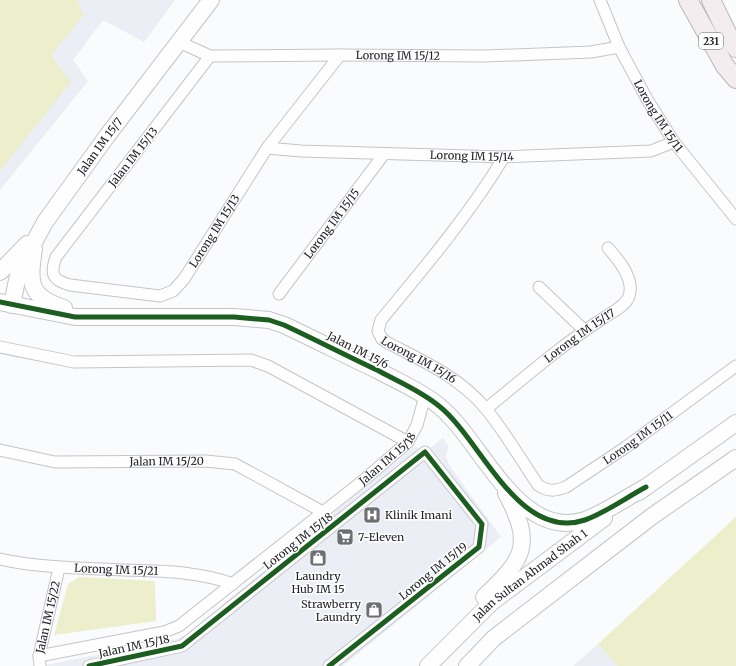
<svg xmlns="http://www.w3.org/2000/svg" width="736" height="666" font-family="Merriweather,serif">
<rect width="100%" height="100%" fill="#fafbfd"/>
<!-- built -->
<g fill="#ebeef5">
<path d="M 0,0 L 175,0 L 144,42 L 103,20 L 73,60 L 88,81 L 0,190 Z"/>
<path d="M 443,438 L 448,446 L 446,456 L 449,465 L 501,537 L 343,666 L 40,666 L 177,639 L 185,636 L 415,446 L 425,452 Z"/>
<path d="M 598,644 L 618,666 L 573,666 Z"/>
</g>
<!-- green -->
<g fill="#eceecc">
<path d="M 0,0 L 77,0 L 84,15 L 51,55 L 71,82 L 0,171 Z"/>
<path d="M 736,517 L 736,666 L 618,666 L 598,644 Z"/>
<path d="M 79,577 L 155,581 L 156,621 L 54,635 L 68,584 Z"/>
</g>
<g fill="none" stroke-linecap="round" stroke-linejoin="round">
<!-- street casing -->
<g stroke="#c4c5c7" stroke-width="13">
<g id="street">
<path id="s1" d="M 600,0 L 619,47 L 648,101 L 674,142 L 736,219"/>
<path id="s2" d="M 179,42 L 210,56 L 340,55 L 485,56 L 591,52 L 619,47"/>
<path id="s3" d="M 210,56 L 56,257 C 50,274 52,280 70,285 L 160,296 L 173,291 L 184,279 L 267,148 L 340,55"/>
<path id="s4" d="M 267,148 L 301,151 L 504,157 L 651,151 L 674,142"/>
<path id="s5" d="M 504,157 C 469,215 424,268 381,320 L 378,331 L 382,339 L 388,343 C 423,361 461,378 486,409 C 505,432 521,460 538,485 C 548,492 555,491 566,487 L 626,447 L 736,366"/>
<path d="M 539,287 L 584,330"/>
<path id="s6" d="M 279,294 L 384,154"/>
<path d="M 0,347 L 74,362 L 251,360 L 268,366 L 408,442"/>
<path id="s7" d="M 486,409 C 523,379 559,347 599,321 C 608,314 626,307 629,296 C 635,279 618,259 608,248"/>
<path id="s8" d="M 0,450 L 55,462 L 206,461 L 235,464 L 323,512"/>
<path id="s9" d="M 0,559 C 41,568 82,568 124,570 C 160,571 198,571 233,584"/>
<path id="s10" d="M 39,656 L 164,632 L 179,626 L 365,479 L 408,442 L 417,425 L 425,396"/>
<path id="s11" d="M 40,666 L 39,656 L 59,568"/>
<path d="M 89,666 L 182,646 L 425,452 L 482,524 L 479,547 L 329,666"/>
</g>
</g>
<!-- secondary casing -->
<g stroke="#c4c5c7" stroke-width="18">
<g id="secondary">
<path d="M 34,249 C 29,282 28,297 64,308"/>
<path d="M 0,272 L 27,244"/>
<path d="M 0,302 L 75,317 L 234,317 L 269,320 L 284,325 C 316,340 347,356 379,371 C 399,382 421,391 439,406 C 481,439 518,542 585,520 C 605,513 627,497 646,487"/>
<path id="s12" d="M 12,305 L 19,270 L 45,222 L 107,136 L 211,0"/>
<path d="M 639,492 L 736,423"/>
<path d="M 484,597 C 524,559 534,545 506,493"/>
<path id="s13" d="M 428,666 L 492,602 L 604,518"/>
<path d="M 467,666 L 494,638 L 651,517 L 736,458"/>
</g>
</g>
<!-- primary casing -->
<g stroke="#bfb4ba" stroke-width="20">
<g id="primary">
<path d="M 688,0 L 725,66 L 736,79"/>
<path d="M 711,0 L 731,41 L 736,48"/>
</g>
</g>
<!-- street -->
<use href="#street" stroke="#fefeff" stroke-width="11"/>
<!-- secondary -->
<use href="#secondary" stroke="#fefeff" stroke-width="16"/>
<!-- primary -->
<use href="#primary" stroke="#f3edef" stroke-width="18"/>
<!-- cycleway casing -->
<g stroke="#fff" stroke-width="8">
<g id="cycleway">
<path d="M 0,302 L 75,317 L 234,317 L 269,320 L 284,325 C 316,340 347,356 379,371 C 399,382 421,391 439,406 C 481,439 518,542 585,520 C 605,513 627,497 646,487"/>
<path d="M 89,666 L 182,646 L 425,452 L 482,524 L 479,547 L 329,666"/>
</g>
</g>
<!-- cycleway -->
<use href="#cycleway" stroke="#1b5e20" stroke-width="5"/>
</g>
<!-- icons -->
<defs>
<g id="hospital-square" transform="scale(0.9)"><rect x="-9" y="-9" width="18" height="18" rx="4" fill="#6e6f73" stroke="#fff"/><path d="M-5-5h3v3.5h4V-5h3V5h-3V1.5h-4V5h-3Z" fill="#fff"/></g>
<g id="supermarket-square" transform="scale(0.9)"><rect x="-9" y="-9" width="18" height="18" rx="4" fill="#6e6f73" stroke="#fff"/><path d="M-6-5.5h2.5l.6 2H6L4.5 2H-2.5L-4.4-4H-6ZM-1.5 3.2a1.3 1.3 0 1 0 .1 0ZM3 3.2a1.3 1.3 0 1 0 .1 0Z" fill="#fff"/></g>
<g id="shop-square" transform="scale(0.9)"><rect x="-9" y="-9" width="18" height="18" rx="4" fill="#6e6f73" stroke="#fff"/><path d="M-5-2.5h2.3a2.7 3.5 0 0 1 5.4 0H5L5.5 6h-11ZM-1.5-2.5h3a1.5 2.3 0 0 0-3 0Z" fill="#fff"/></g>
</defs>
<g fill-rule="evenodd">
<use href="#hospital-square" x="372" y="515"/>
<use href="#supermarket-square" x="345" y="537"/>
<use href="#shop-square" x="318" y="558"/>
<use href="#shop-square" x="374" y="610"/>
</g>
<g text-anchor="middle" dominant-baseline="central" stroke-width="3" stroke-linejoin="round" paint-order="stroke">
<!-- shield labels -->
<rect fill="#fff" stroke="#656668" stroke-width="1" x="699" y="33" width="24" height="16" rx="3"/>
<g font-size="10" font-weight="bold" fill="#232428">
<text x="711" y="41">231</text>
</g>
<!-- street labels -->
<g font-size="11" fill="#232428" stroke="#fff">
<text stroke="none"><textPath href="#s2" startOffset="222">Lorong IM 15/12</textPath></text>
<text stroke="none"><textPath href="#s1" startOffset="130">Lorong IM 15/11</textPath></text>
<text stroke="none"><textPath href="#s12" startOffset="184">Jalan IM 15/7</textPath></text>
<text stroke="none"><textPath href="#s4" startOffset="205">Lorong IM 15/14</textPath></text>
<text transform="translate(133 157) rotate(-52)">Jalan IM 15/13</text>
<text stroke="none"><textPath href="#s6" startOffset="88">Lorong IM 15/15</textPath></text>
<text stroke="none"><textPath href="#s3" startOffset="469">Lorong IM 15/13</textPath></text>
<text stroke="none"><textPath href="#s7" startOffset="119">Lorong IM 15/17</textPath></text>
<text transform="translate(358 350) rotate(27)">Jalan IM 15/6</text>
<text stroke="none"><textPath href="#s5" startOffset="267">Lorong IM 15/16</textPath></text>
<text stroke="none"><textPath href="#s5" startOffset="560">Lorong IM 15/11</textPath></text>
<text stroke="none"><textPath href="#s10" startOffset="411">Jalan IM 15/18</textPath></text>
<text stroke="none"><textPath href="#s8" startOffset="168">Jalan IM 15/20</textPath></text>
<text transform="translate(298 541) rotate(-38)">Lorong IM 15/18</text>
<text stroke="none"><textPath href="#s9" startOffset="117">Lorong IM 15/21</textPath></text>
<text transform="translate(433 571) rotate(-39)">Lorong IM 15/19</text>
<text stroke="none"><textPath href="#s13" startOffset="137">Jalan Sultan Ahmad Shah 1</textPath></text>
<text stroke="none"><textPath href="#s11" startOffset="50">Jalan IM 15/22</textPath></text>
<text transform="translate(134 646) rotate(-12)">Jalan IM 15/18</text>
</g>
<!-- poi labels -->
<g font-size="11" fill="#232428" stroke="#fff" text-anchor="start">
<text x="385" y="515">Klinik Imani</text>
<text x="358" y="537">7-Eleven</text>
<text x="318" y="576" text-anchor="middle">Laundry<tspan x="318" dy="13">Hub IM 15</tspan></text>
<text x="361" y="604" text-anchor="end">Strawberry<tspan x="361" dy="13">Laundry</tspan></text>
</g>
</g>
</svg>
